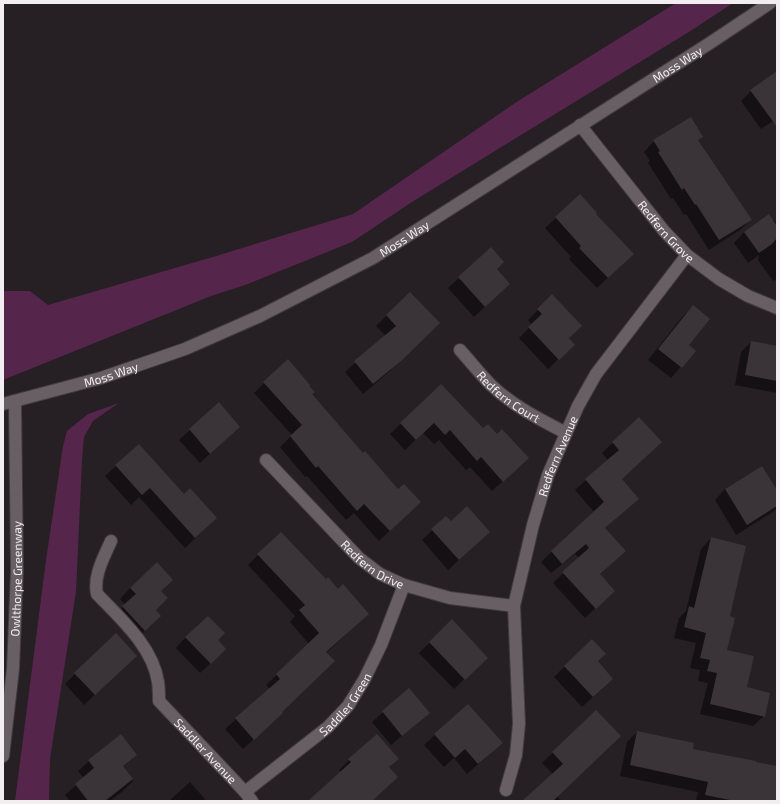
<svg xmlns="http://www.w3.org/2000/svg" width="780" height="804" font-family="'Exo 2',sans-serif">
<rect width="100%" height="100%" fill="#261f24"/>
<!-- green -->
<g fill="#55254b">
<path d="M 676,3 L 733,3 L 692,30 L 412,202 L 352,242 L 248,284 L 211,296 L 3,380 L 3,291 L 30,291 L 48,305 L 216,256 L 353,214 L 518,101 Z"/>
<path d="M 119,403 L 93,421 L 84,437 L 82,461 L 76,592 L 50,759 L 49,801 L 15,801 L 46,560 L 63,446 L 67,431 L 88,414 Z"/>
</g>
<!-- shadow -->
<g fill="#0007">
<path d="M 777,72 L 777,123 L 775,120 L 761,129 L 741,101 L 751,91 Z"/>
<path d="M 702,137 L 698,140 L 751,220 L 740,230 L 709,250 L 686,214 L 684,215 L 673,198 L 671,199 L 648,163 L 650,161 L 644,152 L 654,141 Z"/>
<path d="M 580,196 L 594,214 L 622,265 L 597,288 L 569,259 L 571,257 L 545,228 Z"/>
<path d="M 774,220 L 777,224 L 777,279 L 773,281 L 758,260 L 759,255 L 748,263 L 734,243 L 744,232 Z"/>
<path d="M 491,249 L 496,269 L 509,284 L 474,317 L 448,288 Z"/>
<path d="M 410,293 L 438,323 L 390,371 L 363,394 L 345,372 L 386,336 L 376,326 Z"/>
<path d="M 552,296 L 567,338 L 563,355 L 548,369 L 519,338 L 532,325 L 528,320 Z"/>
<path d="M 693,306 L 687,345 L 695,351 L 671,378 L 648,360 L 683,316 Z"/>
<path d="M 751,342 L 777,347 L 777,393 L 735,385 L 741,352 Z"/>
<path d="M 264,383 L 308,386 L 311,395 L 409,512 L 379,541 L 354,513 L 346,520 L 307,476 L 305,477 L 280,447 L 292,435 L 254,393 Z"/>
<path d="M 441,385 L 483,430 L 497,436 L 517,468 L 492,491 L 470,467 L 466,470 L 439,440 L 434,444 L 423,433 L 405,450 L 390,434 Z"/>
<path d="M 219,404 L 239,427 L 200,463 L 179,440 Z"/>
<path d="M 639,418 L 621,480 L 638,499 L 604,529 L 614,561 L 599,575 L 603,601 L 585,618 L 553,583 L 579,558 L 575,554 L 551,573 L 541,562 L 594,512 L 575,490 L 608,460 L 602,453 Z"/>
<path d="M 139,445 L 184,495 L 216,518 L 185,548 L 139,497 L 131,505 L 105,476 Z"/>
<path d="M 761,467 L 777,492 L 777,508 L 773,512 L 736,535 L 715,500 L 725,489 Z"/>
<path d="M 446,517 L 451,522 L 489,532 L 448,570 L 422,540 Z"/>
<path d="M 711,538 L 728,617 L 726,651 L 746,688 L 764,716 L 753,726 L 700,714 L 708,683 L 698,681 L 700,670 L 690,668 L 696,643 L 674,638 L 679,618 L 686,611 L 701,549 Z"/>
<path d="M 258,555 L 326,581 L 368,614 L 326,653 L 271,723 L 243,749 L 225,729 L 270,689 L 266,685 L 309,644 L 290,622 L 295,616 L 248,565 Z"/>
<path d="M 130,588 L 160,591 L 155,610 L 160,616 L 134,641 L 113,617 L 125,605 L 120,599 Z"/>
<path d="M 452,621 L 476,668 L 454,689 L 419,653 Z"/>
<path d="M 186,637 L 216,640 L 215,659 L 200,673 L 176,648 Z"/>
<path d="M 597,662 L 602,689 L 582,707 L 554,677 L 565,666 Z"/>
<path d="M 125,666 L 84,705 L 65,684 L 75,674 Z"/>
<path d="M 409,689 L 428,713 L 391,745 L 372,722 Z"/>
<path d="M 468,705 L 491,753 L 467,774 L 454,758 L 444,767 L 424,745 Z"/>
<path d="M 596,711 L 557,796 L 561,801 L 524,801 L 553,774 L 542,763 Z"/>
<path d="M 637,732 L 692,750 L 777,767 L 777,801 L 696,801 L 698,792 L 620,776 L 627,742 Z"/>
<path d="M 135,755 L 122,767 L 133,781 L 123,791 L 110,801 L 70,801 L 65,795 L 84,778 L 78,771 L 89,761 Z"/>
<path d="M 398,759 L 388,768 L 365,801 L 309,801 L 341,773 L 339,770 L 349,760 Z"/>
<path d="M 190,782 L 205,799 L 203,801 L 169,801 Z"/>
</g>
<!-- building -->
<g fill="#3a3338">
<path d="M 777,71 L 777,127 L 750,90 Z"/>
<path d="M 691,117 L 703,137 L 698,140 L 752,220 L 719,240 L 696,204 L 695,205 L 684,188 L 682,190 L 658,152 L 660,151 L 653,140 Z"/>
<path d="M 580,194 L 597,213 L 596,214 L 634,254 L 608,278 L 579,248 L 581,246 L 555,217 Z"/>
<path d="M 769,214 L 777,226 L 777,238 L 772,244 L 759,253 L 744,232 Z"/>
<path d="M 491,247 L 504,262 L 497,269 L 510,284 L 485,307 L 458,277 Z"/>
<path d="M 410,292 L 440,323 L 401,361 L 373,384 L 354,361 L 396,326 L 386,315 Z"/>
<path d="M 552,294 L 582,326 L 569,338 L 575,345 L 559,360 L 528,327 L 542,314 L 537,309 Z"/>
<path d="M 693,305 L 710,319 L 689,345 L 696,351 L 682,368 L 658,349 Z"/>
<path d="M 751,341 L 777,346 L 777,381 L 745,375 Z"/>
<path d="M 288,359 L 310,385 L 309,386 L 315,392 L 312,394 L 363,453 L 365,451 L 398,489 L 404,484 L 421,502 L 390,531 L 364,504 L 357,511 L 318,466 L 316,468 L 290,436 L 302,425 L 263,382 Z"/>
<path d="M 441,384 L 483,428 L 488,424 L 497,434 L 502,429 L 529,458 L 503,482 L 481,457 L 477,461 L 450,430 L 445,435 L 434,423 L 416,440 L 400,423 Z"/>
<path d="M 219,402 L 240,427 L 210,454 L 189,429 Z"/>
<path d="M 639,417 L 662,442 L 622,479 L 639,499 L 605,528 L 626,551 L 600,574 L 615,591 L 596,609 L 562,572 L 589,548 L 586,544 L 562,564 L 551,551 L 604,502 L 585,479 L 619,450 L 612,442 Z"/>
<path d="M 139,444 L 184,494 L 190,488 L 217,518 L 195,538 L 150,488 L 142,495 L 115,465 Z"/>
<path d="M 762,466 L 777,490 L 777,506 L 747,525 L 725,489 Z"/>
<path d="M 467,506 L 490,532 L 459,560 L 431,529 L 446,516 L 451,521 Z"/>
<path d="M 281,532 L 326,579 L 328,577 L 338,589 L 343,584 L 369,614 L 326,652 L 335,661 L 282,712 L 283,713 L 254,740 L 235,718 L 280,679 L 276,674 L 319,633 L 299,610 L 305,605 L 257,554 Z"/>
<path d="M 711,537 L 746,546 L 730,616 L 735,618 L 727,650 L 754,656 L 747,687 L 770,693 L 765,717 L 710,704 L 717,673 L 707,671 L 710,660 L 700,658 L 706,633 L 684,627 L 689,606 L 694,608 Z"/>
<path d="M 157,562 L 173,580 L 161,591 L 168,598 L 156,610 L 161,616 L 145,631 L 122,606 L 136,594 L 130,588 Z"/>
<path d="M 208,616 L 225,633 L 218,640 L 226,649 L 211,664 L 185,637 Z"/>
<path d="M 452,619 L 488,658 L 465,680 L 429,642 Z"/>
<path d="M 116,633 L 137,656 L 95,695 L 74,673 Z"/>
<path d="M 592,639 L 606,654 L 598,661 L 613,679 L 593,697 L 564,666 Z"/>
<path d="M 409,688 L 430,713 L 402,736 L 382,711 Z"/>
<path d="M 468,704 L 503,743 L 478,764 L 465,749 L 455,758 L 434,734 Z"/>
<path d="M 596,710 L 621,736 L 553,801 L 522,801 L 563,764 L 552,752 Z"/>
<path d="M 637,731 L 694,743 L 693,749 L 756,761 L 756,762 L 777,766 L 777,801 L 735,801 L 705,795 L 708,782 L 630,765 Z"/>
<path d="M 121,734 L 137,755 L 123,766 L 133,779 L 105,801 L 88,801 L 75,784 L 94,768 L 88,760 Z"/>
<path d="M 377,734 L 399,759 L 389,767 L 398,777 L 372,801 L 308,801 L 351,762 L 348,759 Z"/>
</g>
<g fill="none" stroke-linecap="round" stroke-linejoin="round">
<!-- minor casing -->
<g stroke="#413b3f" stroke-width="14">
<g id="minor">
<path id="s1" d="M 580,125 L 664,231 L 687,255 L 719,279 L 748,296 L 777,308"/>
<path id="s2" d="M 460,350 C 470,361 480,374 491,385 C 513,406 539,419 566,433"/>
<path id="s3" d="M 3,404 L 101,378 L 185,349 L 260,316 L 373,258 L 710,43 L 770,3"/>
<path id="s4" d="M 266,460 L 359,558 L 380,574 L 404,585 L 450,598 L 514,606"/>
<path id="s5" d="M 111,541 C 104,557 93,576 97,594 C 120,618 153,647 158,682 C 159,688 159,695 159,701 L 245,792 L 252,801"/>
<path id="s6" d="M 3,756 L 13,669 L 17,571 L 15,401"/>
<path id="s7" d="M 506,790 L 516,755 L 519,724 L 514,606 L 533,525 L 548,475 L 578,406 L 596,374 L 687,255"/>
<path id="s8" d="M 245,792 L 328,727 L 348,706 L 364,680 L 381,645 L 404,585"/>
</g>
</g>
<!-- minor -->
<use href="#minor" stroke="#675f64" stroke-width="12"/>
</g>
<g text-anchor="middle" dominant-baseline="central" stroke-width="4" stroke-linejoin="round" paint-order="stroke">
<!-- street labels -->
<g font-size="12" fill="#f2edf1" stroke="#0d0a0c">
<text stroke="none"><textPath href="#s3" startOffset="760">Moss Way</textPath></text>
<text stroke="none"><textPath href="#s1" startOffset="137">Redfern Grove</textPath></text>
<text stroke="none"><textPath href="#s3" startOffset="436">Moss Way</textPath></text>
<text stroke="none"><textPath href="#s3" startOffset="112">Moss Way</textPath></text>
<text stroke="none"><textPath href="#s2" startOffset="68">Redfern Court</textPath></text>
<text stroke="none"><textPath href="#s7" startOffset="342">Redfern Avenue</textPath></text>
<text stroke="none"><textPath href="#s4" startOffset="150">Redfern Drive</textPath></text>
<text stroke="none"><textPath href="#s6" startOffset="178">Owlthorpe Greenway</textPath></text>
<text stroke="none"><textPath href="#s8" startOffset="134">Saddler Green</textPath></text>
<text stroke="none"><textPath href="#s5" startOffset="252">Saddler Avenue</textPath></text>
</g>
</g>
<!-- border -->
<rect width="780" height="804" fill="none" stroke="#f2edf1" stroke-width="8"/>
</svg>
